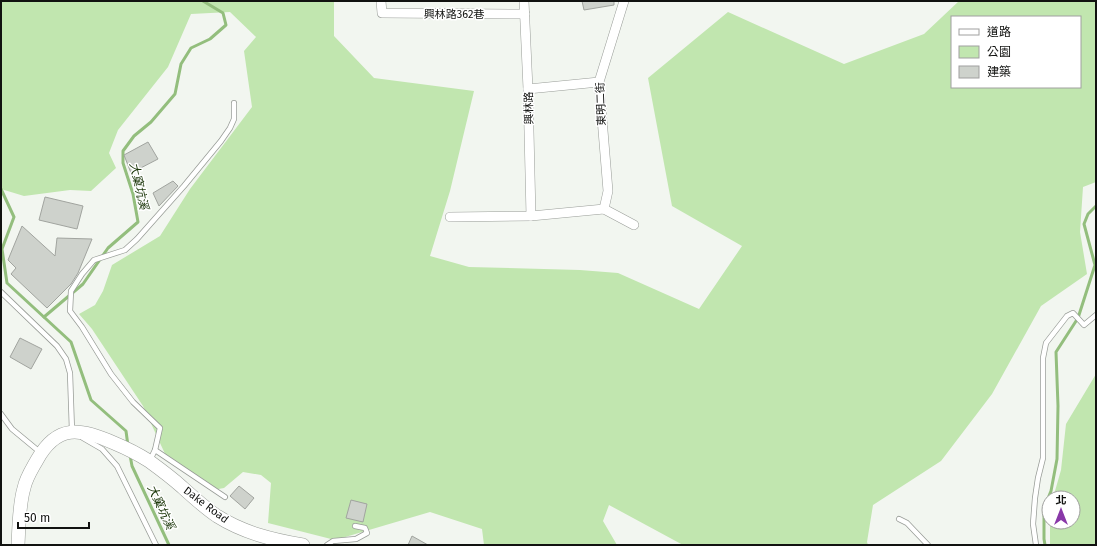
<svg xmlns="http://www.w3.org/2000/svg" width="1097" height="546" font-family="'Fira Sans','Noto Sans TC',sans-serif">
<rect width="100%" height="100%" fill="#f2f6f0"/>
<!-- green -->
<g fill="#c1e6af" fill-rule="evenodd">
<path d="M 1,1 L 334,1 L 334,36 L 374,78 L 474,91 L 450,191 L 430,256 L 469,267 L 580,270 L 618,273 L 699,309 L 742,246 L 672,206 L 648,78 L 728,12 L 844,64 L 924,34 L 959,1 L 1096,1 L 1096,182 L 1083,187 L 1080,232 L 1087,274 L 1041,306 L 992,394 L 941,461 L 873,505 L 867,542 L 868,545 L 683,545 L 609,505 L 603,521 L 617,545 L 484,545 L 482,529 L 430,512 L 335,540 L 268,523 L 271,483 L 261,475 L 243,472 L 224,488 L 213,490 L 166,456 L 143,406 L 92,329 L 79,314 L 95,305 L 103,291 L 112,265 L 160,236 L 190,189 L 252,107 L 244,51 L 256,37 L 230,12 L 191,14 L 168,67 L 118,130 L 109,153 L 116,168 L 91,191 L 70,190 L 24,196 L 1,189 ZM 952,17 L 1080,17 L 1080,87 L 952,87 Z"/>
<path d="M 1096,374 L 1096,545 L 1050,545 L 1050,522 L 1073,522 L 1073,498 L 1053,498 L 1061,470 L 1066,424 Z"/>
</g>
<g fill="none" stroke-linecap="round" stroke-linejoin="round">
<!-- stream -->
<g stroke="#93be7d" stroke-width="3">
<path d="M 1,189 L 14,217 L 2,249 L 7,283 L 71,342 L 91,400 L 126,431 L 128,446"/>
<path d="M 44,317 L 83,284 L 108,248 L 138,222 L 133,194 L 123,163 L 123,151 L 134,136 L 151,122 L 175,94 L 181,64 L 191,48 L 210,39 L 226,25 L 223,13 L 203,1"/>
<path d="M 130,455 L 132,466 L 169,545"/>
<path d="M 1045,545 L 1044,539 L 1044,508 L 1051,491 L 1057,459 L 1058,406 L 1056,352 L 1078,318 L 1095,265 L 1084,224 L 1088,214 L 1096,206"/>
</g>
</g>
<!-- building -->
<g fill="#ced2cc" stroke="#a1a49f">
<path d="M 582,1 L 614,1 L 614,5 L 584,10 Z"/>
<path d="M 148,142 L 158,159 L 131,173 L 124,155 Z"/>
<path d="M 173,181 L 178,186 L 159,206 L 153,193 Z"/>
<path d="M 45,197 L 83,206 L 77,229 L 39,220 Z"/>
<path d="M 22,226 L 55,256 L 57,238 L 92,239 L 78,273 L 71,284 L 47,308 L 11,274 L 16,268 L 8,260 Z"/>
<path d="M 20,338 L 42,349 L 31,369 L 10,357 Z"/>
<path d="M 239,486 L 254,498 L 245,509 L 230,496 Z"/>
<path d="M 351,500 L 367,504 L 363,522 L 346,518 Z"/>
<path d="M 412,536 L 428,545 L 408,545 Z"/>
</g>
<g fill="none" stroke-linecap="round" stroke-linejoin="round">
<!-- lane casing -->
<g stroke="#999d98" stroke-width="6">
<g id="lane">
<path d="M 1,292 L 57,346 L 66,359 L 70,373 L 72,431"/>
<path d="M 1,414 L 12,429 L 41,453"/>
<path d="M 83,438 L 102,449 L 117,466 L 156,545"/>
<path d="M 155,450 L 225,497"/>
<path d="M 150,460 L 155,450 L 160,428 L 133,402 L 111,374 L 82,327 L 70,311 L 71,291 L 82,274 L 94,260 L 125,250 L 137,239 L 184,186 L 221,141 L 230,128 L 234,119 L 234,103"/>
<path d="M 899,519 L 907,523 L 928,545"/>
<path d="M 327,545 L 333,541 L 356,539 L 367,533 L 365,528 L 355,526"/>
<path d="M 1036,545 L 1033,524 L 1035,498 L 1038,478 L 1043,458 L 1043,358 L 1046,343 L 1067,316 L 1073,313 L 1084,325 L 1096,315"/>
</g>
</g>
<!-- street casing -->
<g stroke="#999d98" stroke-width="10">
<g id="street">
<path d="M 381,1 L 382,13 L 525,14"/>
<path d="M 524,1 L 528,89 L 531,216"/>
<path d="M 528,89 L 599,82"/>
<path d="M 604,209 L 608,191 L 599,82 L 624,1"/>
<path d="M 450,217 L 531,216 L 604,209 L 634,225"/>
</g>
</g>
<!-- secondary casing -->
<g stroke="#999d98" stroke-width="14">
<path id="secondary" d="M 18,545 C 19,527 19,504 24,488 C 26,478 32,469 37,460 C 57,424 80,428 114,443 C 126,448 138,454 149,461 C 160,469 172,478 182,487 C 193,497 205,508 217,516 C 244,533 273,540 303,545"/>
</g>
<!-- lane -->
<use href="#lane" stroke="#fff" stroke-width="4.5"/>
<!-- street -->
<use href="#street" stroke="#fff" stroke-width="9"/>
<!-- secondary -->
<use href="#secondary" stroke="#fff" stroke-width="13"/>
</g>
<g text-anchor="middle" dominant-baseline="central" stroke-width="3" stroke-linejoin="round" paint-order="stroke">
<!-- street labels -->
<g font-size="11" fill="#111210" stroke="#fff">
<text x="454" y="14">興林路362巷</text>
<text transform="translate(601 104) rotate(-92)">東明二街</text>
<text transform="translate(529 108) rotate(-91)">興林路</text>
<text transform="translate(206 505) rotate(37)">Dake Road</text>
</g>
<!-- water labels -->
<g font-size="12" font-style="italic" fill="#1a3608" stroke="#fff">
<text transform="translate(139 186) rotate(77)">大窠坑溪</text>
<text transform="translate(161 507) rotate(65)">大窠坑溪</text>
</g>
</g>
<!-- border -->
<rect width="1097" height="546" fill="none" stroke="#111210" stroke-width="4"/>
<!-- legend -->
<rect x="951" y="16" width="130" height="72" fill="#ffffff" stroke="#a0a09f"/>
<rect x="959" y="29" width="20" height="6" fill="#ffffff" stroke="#a0a09f"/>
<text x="987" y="36" font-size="12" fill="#111210">道路</text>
<rect x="959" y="46" width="20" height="12" fill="#c1e6af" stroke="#a0a09f"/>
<text x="987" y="56" font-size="12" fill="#111210">公園</text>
<rect x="959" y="66" width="20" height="12" fill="#ced2cc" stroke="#a0a09f"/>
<text x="987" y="76" font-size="12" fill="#111210">建築</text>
<!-- north arrow -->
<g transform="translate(1061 510)"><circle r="19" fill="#ffffff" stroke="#a0a09f"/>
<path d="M0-3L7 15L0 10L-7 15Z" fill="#8938a8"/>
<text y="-6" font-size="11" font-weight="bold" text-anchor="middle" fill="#111210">北</text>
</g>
<!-- scale -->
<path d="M18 522v6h71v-6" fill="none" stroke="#111210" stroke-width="2"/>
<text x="24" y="522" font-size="12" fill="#111210" stroke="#ffffff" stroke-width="3" paint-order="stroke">50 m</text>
</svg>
